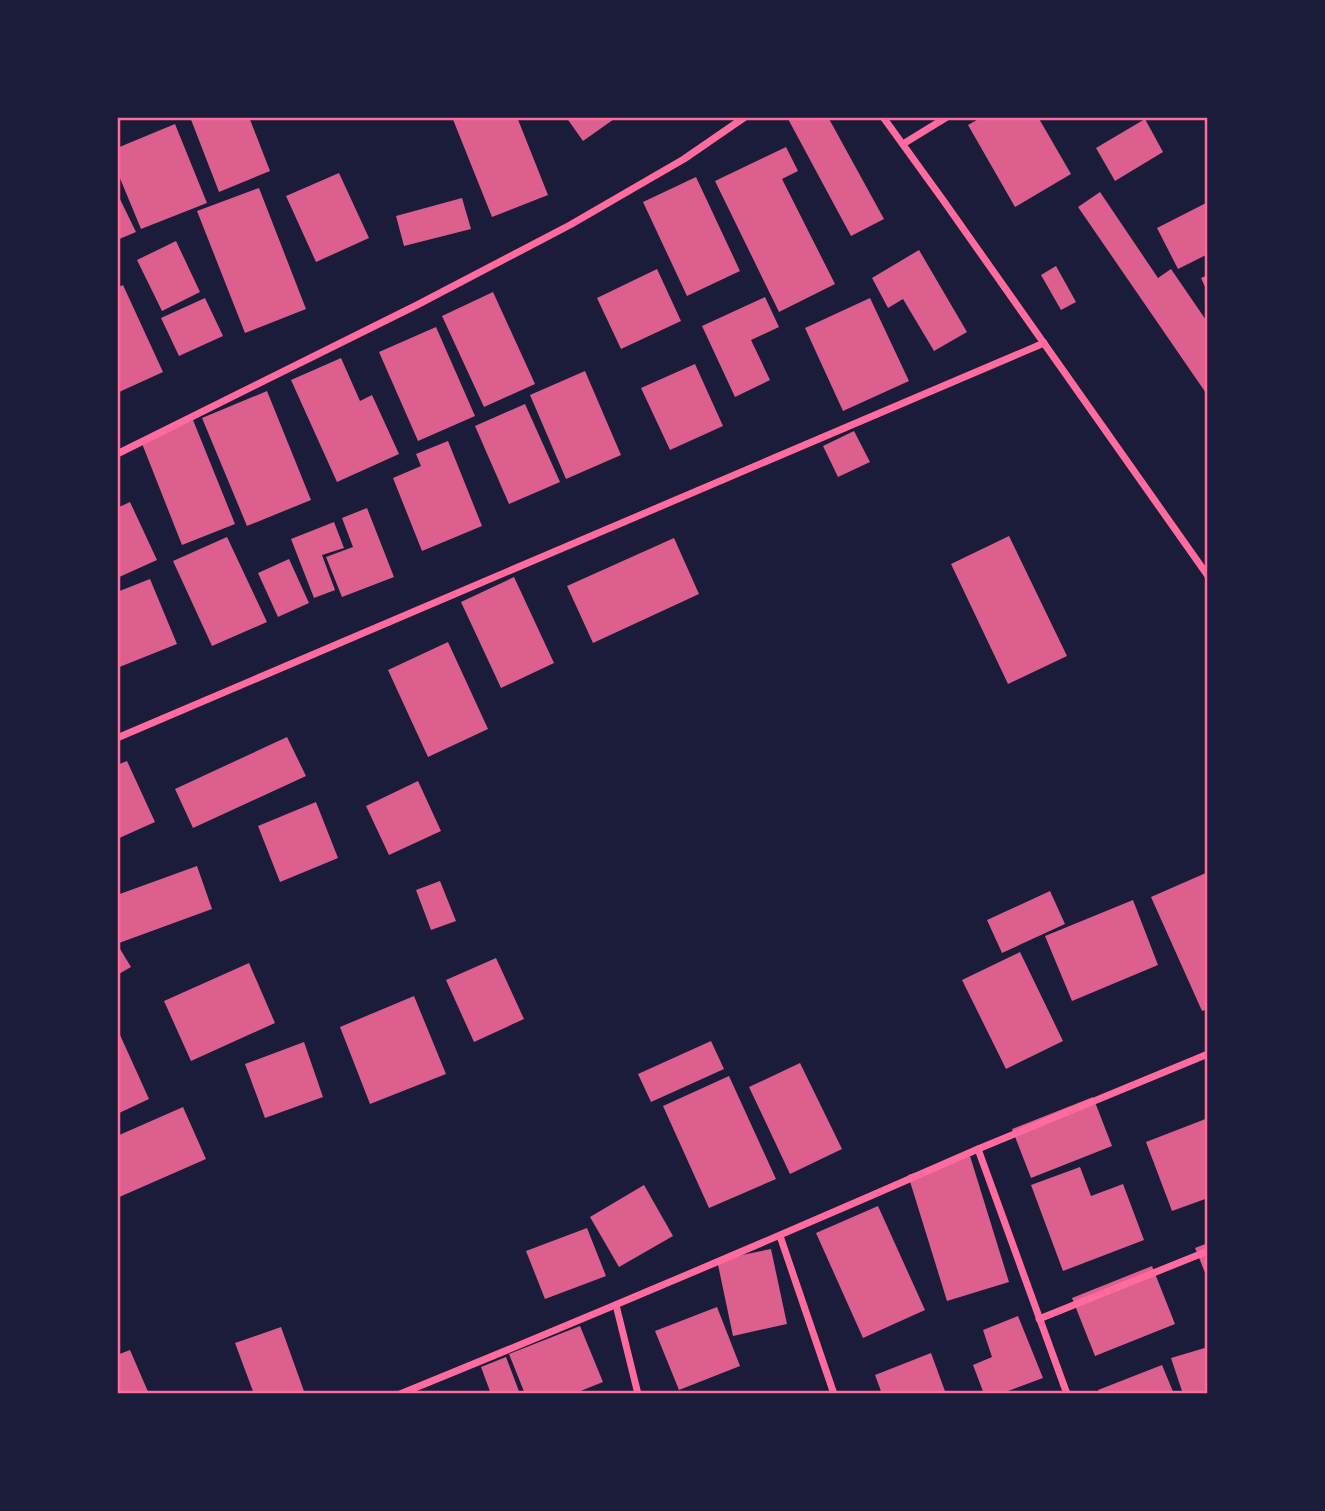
<svg xmlns="http://www.w3.org/2000/svg" width="1325" height="1511" font-family="'Open Sans',sans-serif">
<rect width="100%" height="100%" fill="#1b1b3a"/>
<!-- building -->
<g fill="#dd5f8e">
<path d="M 190,117 L 249,117 L 270,171 L 219,192 Z"/>
<path d="M 452,117 L 517,117 L 548,195 L 492,217 Z"/>
<path d="M 566,117 L 617,117 L 583,141 Z"/>
<path d="M 787,117 L 828,117 L 884,219 L 851,236 Z"/>
<path d="M 982,117 L 1038,117 L 1071,174 L 1015,207 L 968,125 Z"/>
<path d="M 1145,119 L 1163,152 L 1115,181 L 1096,148 Z"/>
<path d="M 175,124 L 207,203 L 141,229 L 117,171 L 117,148 Z"/>
<path d="M 786,147 L 798,171 L 782,179 L 835,284 L 779,312 L 715,181 Z"/>
<path d="M 339,173 L 369,238 L 316,262 L 286,196 Z"/>
<path d="M 696,177 L 740,271 L 687,296 L 643,202 Z"/>
<path d="M 259,188 L 306,309 L 245,333 L 197,211 Z"/>
<path d="M 1100,192 L 1158,278 L 1171,269 L 1208,323 L 1208,396 L 1078,207 Z"/>
<path d="M 117,193 L 136,232 L 117,240 Z"/>
<path d="M 462,198 L 471,229 L 404,246 L 396,216 Z"/>
<path d="M 1208,202 L 1208,254 L 1178,269 L 1157,228 Z"/>
<path d="M 176,241 L 200,292 L 162,311 L 137,260 Z"/>
<path d="M 919,250 L 967,332 L 934,351 L 903,299 L 888,308 L 872,278 Z"/>
<path d="M 1056,266 L 1076,302 L 1061,310 L 1041,275 Z"/>
<path d="M 657,269 L 681,321 L 621,349 L 597,298 Z"/>
<path d="M 1208,275 L 1208,293 L 1201,278 Z"/>
<path d="M 123,285 L 163,372 L 117,393 L 117,288 Z"/>
<path d="M 493,292 L 535,384 L 484,407 L 442,316 Z"/>
<path d="M 765,297 L 779,327 L 751,340 L 770,380 L 735,397 L 702,326 Z"/>
<path d="M 205,298 L 223,336 L 179,356 L 161,318 Z"/>
<path d="M 870,298 L 909,381 L 843,411 L 805,328 Z"/>
<path d="M 436,327 L 475,416 L 418,441 L 379,352 Z"/>
<path d="M 341,358 L 360,401 L 372,395 L 399,454 L 337,482 L 291,380 Z"/>
<path d="M 695,364 L 723,426 L 670,450 L 641,388 Z"/>
<path d="M 585,371 L 621,455 L 566,479 L 530,395 Z"/>
<path d="M 267,391 L 311,500 L 247,526 L 202,418 Z"/>
<path d="M 525,404 L 560,482 L 509,504 L 475,426 Z"/>
<path d="M 193,420 L 235,524 L 182,545 L 141,441 Z"/>
<path d="M 854,431 L 870,462 L 838,477 L 823,446 Z"/>
<path d="M 448,441 L 482,526 L 422,551 L 393,478 L 421,466 L 416,454 Z"/>
<path d="M 130,502 L 157,560 L 117,578 L 117,508 Z"/>
<path d="M 367,508 L 394,577 L 342,597 L 326,557 L 353,547 L 342,518 Z"/>
<path d="M 334,522 L 344,548 L 322,555 L 335,590 L 314,598 L 291,539 Z"/>
<path d="M 1009,536 L 1067,656 L 1008,684 L 951,564 Z"/>
<path d="M 227,537 L 267,622 L 212,646 L 173,561 Z"/>
<path d="M 674,538 L 699,594 L 593,643 L 567,586 Z"/>
<path d="M 289,559 L 309,603 L 278,617 L 258,573 Z"/>
<path d="M 514,577 L 554,663 L 501,688 L 461,602 Z"/>
<path d="M 150,579 L 177,644 L 117,668 L 117,592 Z"/>
<path d="M 448,642 L 488,729 L 428,757 L 388,670 Z"/>
<path d="M 287,737 L 306,776 L 193,828 L 175,789 Z"/>
<path d="M 127,761 L 155,822 L 117,839 L 117,765 Z"/>
<path d="M 418,781 L 441,831 L 389,855 L 366,806 Z"/>
<path d="M 316,802 L 338,858 L 280,882 L 258,826 Z"/>
<path d="M 197,866 L 212,909 L 119,943 L 117,939 L 117,895 Z"/>
<path d="M 1208,872 L 1208,1009 L 1202,1011 L 1151,897 Z"/>
<path d="M 440,881 L 456,921 L 431,930 L 416,890 Z"/>
<path d="M 1050,891 L 1065,924 L 1002,953 L 987,920 Z"/>
<path d="M 1133,900 L 1158,965 L 1072,1001 L 1045,936 Z"/>
<path d="M 117,944 L 131,967 L 117,975 Z"/>
<path d="M 1020,952 L 1063,1041 L 1006,1069 L 962,980 Z"/>
<path d="M 496,958 L 524,1019 L 474,1042 L 446,980 Z"/>
<path d="M 249,963 L 275,1023 L 191,1061 L 164,1001 Z"/>
<path d="M 414,996 L 446,1074 L 370,1104 L 340,1027 Z"/>
<path d="M 120,1035 L 149,1099 L 117,1114 L 117,1037 Z"/>
<path d="M 711,1041 L 724,1069 L 651,1102 L 638,1074 Z"/>
<path d="M 304,1042 L 323,1097 L 265,1118 L 245,1064 Z"/>
<path d="M 800,1063 L 842,1149 L 790,1174 L 749,1087 Z"/>
<path d="M 729,1076 L 776,1179 L 709,1208 L 663,1106 Z"/>
<path d="M 1093,1097 L 1112,1146 L 1031,1178 L 1012,1129 Z"/>
<path d="M 183,1107 L 206,1159 L 117,1198 L 117,1136 Z"/>
<path d="M 1208,1118 L 1208,1198 L 1172,1211 L 1146,1142 Z"/>
<path d="M 970,1156 L 1009,1282 L 947,1301 L 908,1175 Z"/>
<path d="M 1080,1167 L 1091,1196 L 1123,1184 L 1144,1240 L 1063,1271 L 1031,1185 Z"/>
<path d="M 644,1185 L 673,1236 L 619,1267 L 590,1217 Z"/>
<path d="M 878,1206 L 925,1310 L 863,1338 L 816,1233 Z"/>
<path d="M 587,1228 L 606,1276 L 545,1299 L 526,1251 Z"/>
<path d="M 1208,1243 L 1208,1280 L 1195,1248 Z"/>
<path d="M 771,1249 L 787,1324 L 733,1336 L 717,1260 Z"/>
<path d="M 1152,1266 L 1175,1324 L 1095,1356 L 1072,1298 Z"/>
<path d="M 717,1307 L 740,1366 L 679,1390 L 655,1331 Z"/>
<path d="M 1018,1316 L 1043,1378 L 1000,1394 L 984,1394 L 973,1365 L 992,1357 L 983,1330 Z"/>
<path d="M 580,1326 L 603,1382 L 573,1394 L 525,1394 L 509,1354 Z"/>
<path d="M 281,1327 L 305,1394 L 254,1394 L 235,1343 Z"/>
<path d="M 1208,1347 L 1208,1394 L 1183,1394 L 1171,1358 Z"/>
<path d="M 130,1350 L 149,1394 L 117,1394 L 117,1355 Z"/>
<path d="M 931,1353 L 946,1394 L 882,1394 L 875,1375 Z"/>
<path d="M 506,1357 L 520,1394 L 491,1394 L 481,1367 Z"/>
<path d="M 1162,1365 L 1174,1394 L 1100,1394 L 1098,1390 Z"/>
</g>
<g fill="none" stroke-linecap="round" stroke-linejoin="round">
<!-- minor -->
<g stroke="#ff6b9d" stroke-width="7">
<path d="M 883,117 L 943,200 L 1208,576"/>
<path d="M 903,144 L 947,117"/>
<path d="M 117,454 L 417,305 L 570,225 L 684,159 L 745,117"/>
<path d="M 117,738 L 1044,343"/>
<path d="M 978,1149 L 1208,1054"/>
<path d="M 780,1236 L 834,1394"/>
<path d="M 616,1305 L 638,1394"/>
<path d="M 1039,1319 L 1208,1251"/>
<path d="M 400,1394 C 594,1315 787,1233 978,1149 L 1067,1394"/>
</g>
</g>
<!-- border -->
<rect width="1325" height="1511" fill="none" stroke="#1b1b3a" stroke-width="238"/>
<rect x="119" y="119" width="1087" height="1273" fill="none" stroke="#ff6b9d" stroke-width="2.5"/>
</svg>
